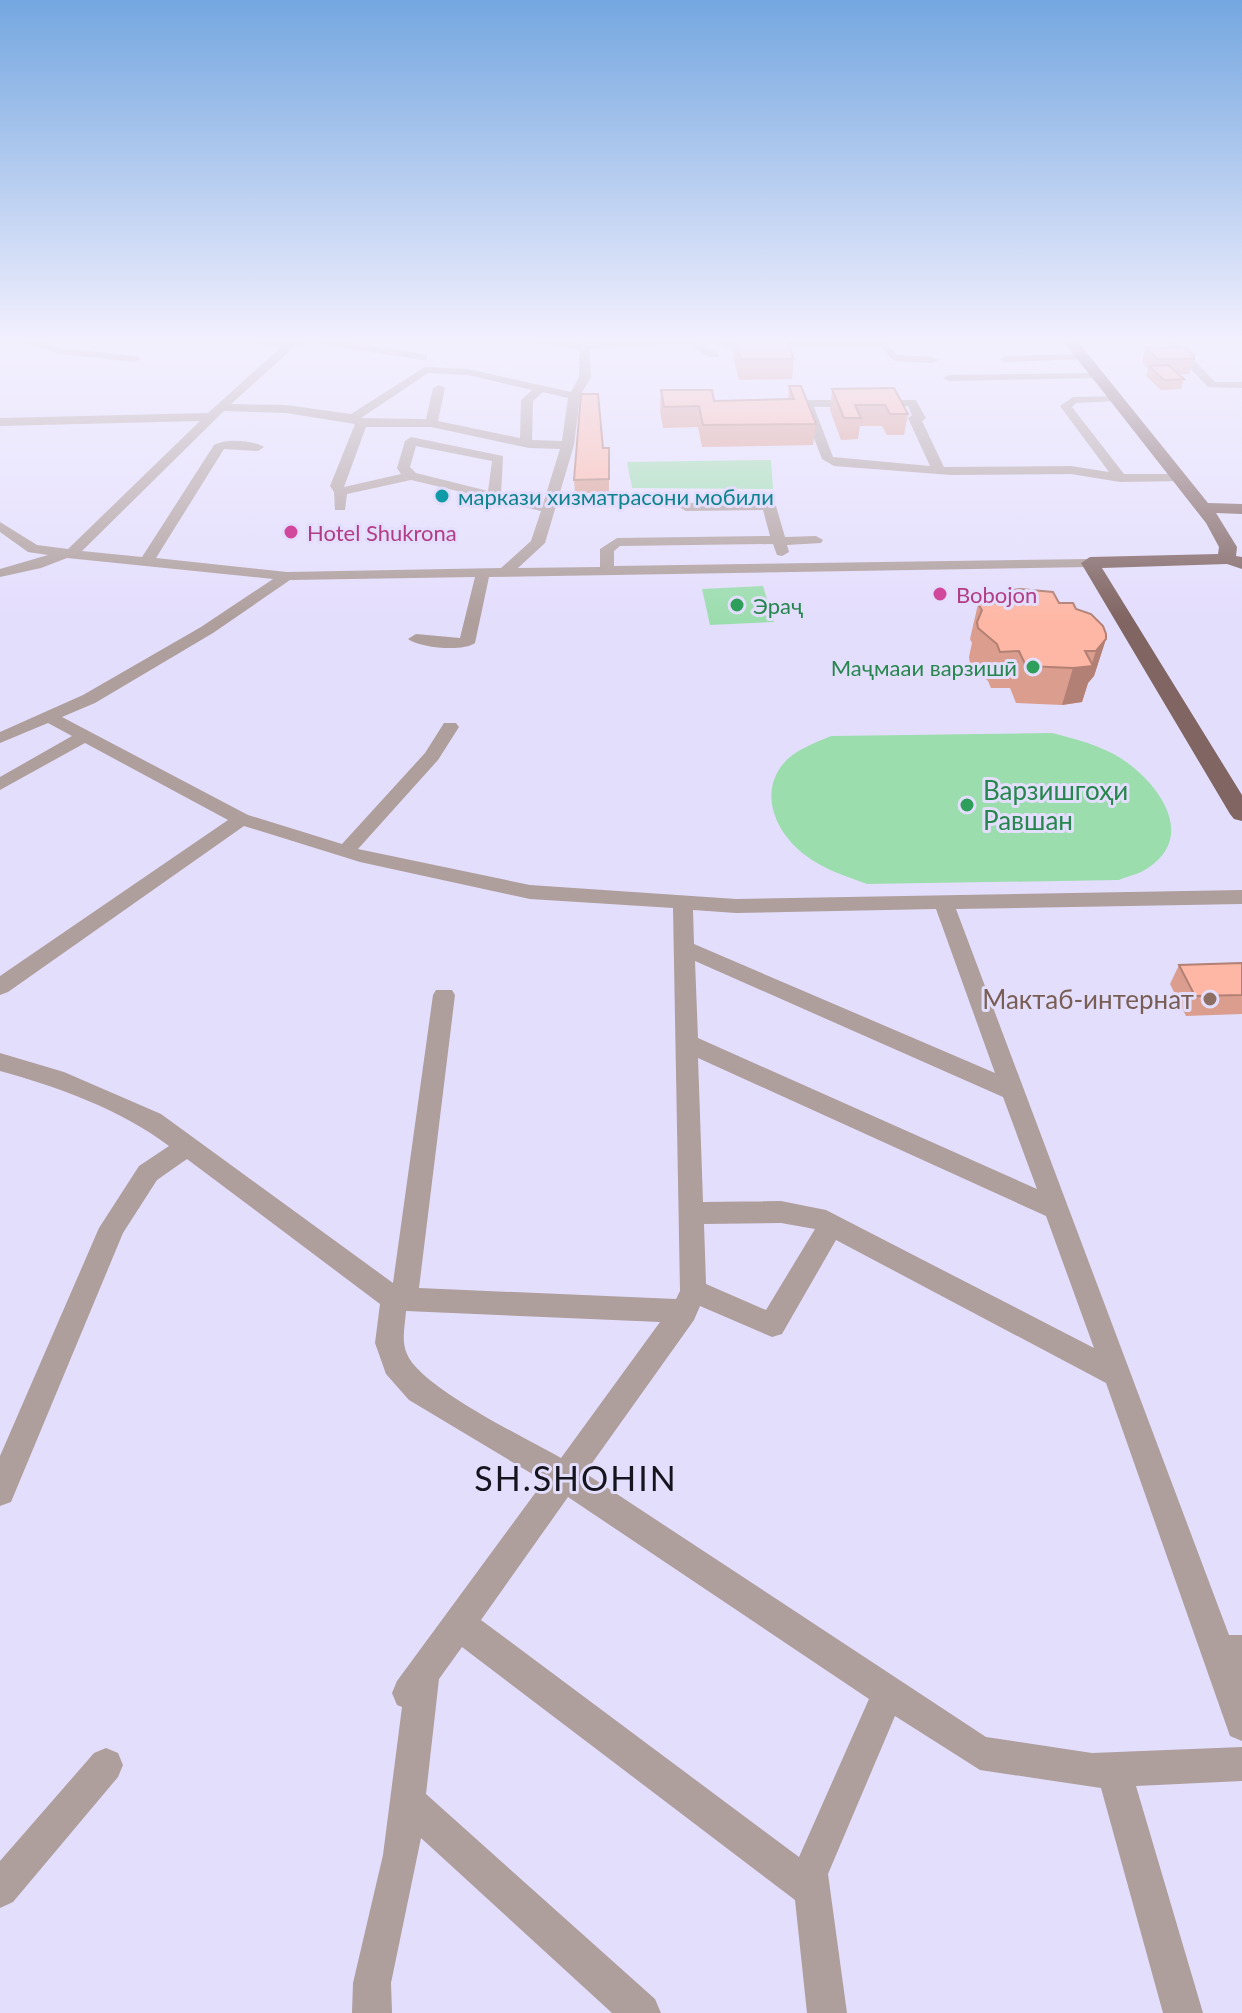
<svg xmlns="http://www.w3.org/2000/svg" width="1242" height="2013" font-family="Lato,sans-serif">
<rect width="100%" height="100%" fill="#e4defd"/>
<!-- green -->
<g fill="#9cddae">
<path d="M 771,460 L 773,489 L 632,488 L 627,462 Z"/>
<path d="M 763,586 L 774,622 L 710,625 L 702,589 Z"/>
<path d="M 1052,733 C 1076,739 1100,745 1122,759 C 1157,782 1198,835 1148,868 C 1140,874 1128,876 1119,880 L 867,884 C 845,876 823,869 805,855 C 777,834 758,795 783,764 C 794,750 815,743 831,736 Z"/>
</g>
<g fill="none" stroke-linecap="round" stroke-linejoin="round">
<!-- minor -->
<g fill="#ae9e9c" fill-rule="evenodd">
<path d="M 8,338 L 26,338 L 62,348 L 135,356 L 140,359 L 135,362 L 62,354 Z"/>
<path d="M 227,338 L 288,343 L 300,338 L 323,338 L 427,355 L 427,359 L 423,360 L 308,342 L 293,348 L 231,404 L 286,405 L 351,414 L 425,367 L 468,369 L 571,392 L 579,377 L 579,350 L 506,338 L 583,344 L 583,338 L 593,338 L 594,343 L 689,338 L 718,353 L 718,357 L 710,357 L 685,344 L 589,349 L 591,377 L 580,396 L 574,445 L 545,543 L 518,568 L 600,567 L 600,549 L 617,538 L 770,536 L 763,510 L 686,511 L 679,507 L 686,503 L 769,502 L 776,506 L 785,537 L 816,536 L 823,540 L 821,543 L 787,545 L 789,552 L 782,556 L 777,555 L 773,544 L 620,546 L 614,551 L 614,566 L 1090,559 L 1097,563 L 1090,567 L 489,577 L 475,643 C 463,652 420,648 408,639 L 416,634 L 460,638 L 475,577 L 290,580 L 213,633 L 95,703 L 62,717 L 248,815 L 342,844 L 425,753 L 444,723 L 456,723 L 459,727 L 438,760 L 358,849 L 530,885 L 736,899 L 1242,890 L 1242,904 L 956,909 L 1229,1635 L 1242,1635 L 1242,1741 L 1230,1736 L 1106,1383 L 836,1240 L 782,1334 L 772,1337 L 700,1306 L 694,1320 L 585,1473 L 986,1737 L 1092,1753 L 1242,1747 L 1242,1781 L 1136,1786 L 1203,2013 L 1163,2013 L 1101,1788 L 980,1770 L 895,1716 L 828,1874 L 847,2013 L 807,2013 L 795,1900 L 462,1647 L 439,1679 L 426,1794 L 655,1999 L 661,2013 L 612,2013 L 421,1838 L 391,1983 L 392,2013 L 352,2013 L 353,1983 L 383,1855 L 402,1707 L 397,1705 L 392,1693 L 397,1681 L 544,1481 L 409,1400 L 386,1374 L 375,1343 L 380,1304 L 187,1159 L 157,1180 L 123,1233 L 11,1502 L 0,1506 L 0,1456 L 99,1228 L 139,1166 L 169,1146 C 120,1109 58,1087 0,1071 L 0,1053 L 64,1072 L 161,1114 L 393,1283 L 433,995 L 436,990 L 452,990 L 455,995 L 419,1288 L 676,1299 L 680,1291 L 673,908 L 530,899 L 360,862 L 244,826 L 8,992 L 0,995 L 0,976 L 228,820 L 85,743 L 0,790 L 0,777 L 72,736 L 48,723 L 0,743 L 0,732 L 83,695 L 201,627 L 273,579 L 67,558 L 41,568 L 0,577 L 0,569 L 48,555 L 28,552 L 0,532 L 0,522 L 37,545 L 68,549 L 200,421 L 0,426 L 0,418 L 208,413 L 280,348 ZM 428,373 L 468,375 L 532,390 L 521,400 L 520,438 L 438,421 L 445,388 L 439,385 L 433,388 L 426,419 L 361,418 ZM 543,392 L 568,398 L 562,441 L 532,440 L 533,401 ZM 224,411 L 286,413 L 355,424 L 330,486 L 334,492 L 335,510 L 345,510 L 347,494 L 411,480 L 541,511 L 531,541 L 501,568 L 287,572 L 156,558 L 224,449 L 258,451 L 264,447 C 253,440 225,438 214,445 L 142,557 L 82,551 ZM 366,427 L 431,427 L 529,448 L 560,449 L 543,504 L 501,494 L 503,456 L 411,437 L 405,441 L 397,468 L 401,474 L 344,487 ZM 416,446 L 492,461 L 488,491 L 416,473 L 410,467 ZM 936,909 L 995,1073 L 694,944 L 693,910 L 736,913 ZM 695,961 L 1003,1097 L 1037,1189 L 698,1038 ZM 698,1058 L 1046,1216 L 1094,1348 L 826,1210 L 781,1201 L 703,1202 ZM 781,1223 L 815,1229 L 766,1310 L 706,1284 L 704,1224 ZM 406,1311 L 660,1322 L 561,1458 C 526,1438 421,1388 407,1354 C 401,1341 405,1326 406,1311 ZM 568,1497 L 869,1699 L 799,1857 L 481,1620 Z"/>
<path d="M 705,338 L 883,340 L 897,355 L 933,357 L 938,360 L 933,363 L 894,361 L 880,346 L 728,347 Z"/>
<path d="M 1162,338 L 1173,338 L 1215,382 L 1242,382 L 1242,388 L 1208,387 Z"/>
<path d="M 1083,354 L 1088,357 L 1087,359 L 1005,362 L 1000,359 L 1005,356 Z"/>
<path d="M 1101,373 L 1103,375 L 1097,378 L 949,381 L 943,378 L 949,375 Z"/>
<path d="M 1115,396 L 1119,397 L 1119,401 L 1076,403 L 1072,407 L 1124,474 L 1180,474 L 1186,478 L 1185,481 L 1120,482 L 1071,474 L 951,475 L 834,466 L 822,459 L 801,404 L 807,400 L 916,400 L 926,418 L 922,421 L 944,467 L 1071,466 L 1109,472 L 1060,406 L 1073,397 ZM 908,406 L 912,415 L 908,418 L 930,466 L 833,457 L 814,407 Z"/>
<path d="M 106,1748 L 118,1753 L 123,1765 L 118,1777 L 13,1902 L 0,1908 L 0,1861 L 94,1753 Z"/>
</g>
<!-- major -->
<path fill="#806562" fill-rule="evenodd" d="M 1061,338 L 1075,338 L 1208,503 L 1242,504 L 1242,514 L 1216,513 L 1237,547 L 1236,556 L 1242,557 L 1242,569 L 1227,564 L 1102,568 L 1242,795 L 1242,821 L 1234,819 L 1230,814 L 1081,563 L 1090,557 L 1218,554 L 1219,547 L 1206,523 Z"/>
</g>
<!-- wall -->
<g fill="#da9d8e">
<path d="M 734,338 L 794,359 L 792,379 L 739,380 L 733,356 Z"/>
<path d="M 1146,347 L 1194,359 L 1189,374 L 1179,374 L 1184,379 L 1181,389 L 1161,390 L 1146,376 L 1148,369 L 1142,362 Z"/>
<path d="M 789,386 L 816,424 L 813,445 L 702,447 L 698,427 L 663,428 L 660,411 L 661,390 L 714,401 L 788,400 Z"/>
<path d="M 894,388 L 908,414 L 904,435 L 887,435 L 882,426 L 860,426 L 858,439 L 841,440 L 830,410 L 832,389 Z"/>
<path d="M 603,448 L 609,448 L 609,493 L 575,493 L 574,480 Z"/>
<path d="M 992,593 L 1059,603 L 1076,609 L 1106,639 L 1094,676 L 1088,683 L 1082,702 L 1062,705 L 1016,703 L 1010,688 L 991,688 L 988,681 L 970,664 L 969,657 L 972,643 L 970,639 L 978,604 L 989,603 Z"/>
<path d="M 1242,963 L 1242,1014 L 1186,1016 L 1170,984 L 1179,965 Z"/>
</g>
<!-- shaded-wall -->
<path fill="#b28074" d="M 1106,639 L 1094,676 L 1088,683 L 1082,702 L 1062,705 L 1073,668 L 1091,666 L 1096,651 Z"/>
<!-- building -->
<g fill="#feb7a5" stroke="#b28074" stroke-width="2">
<path d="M 735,338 L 786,338 L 794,359 L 741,359 Z"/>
<path d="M 1146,347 L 1186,348 L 1194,356 L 1194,359 L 1157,359 Z"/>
<path d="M 1168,365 L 1184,379 L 1164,380 L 1149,366 Z"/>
<path d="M 789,386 L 801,386 L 816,424 L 703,425 L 699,406 L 664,407 L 661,390 L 712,390 L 714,401 L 794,399 Z"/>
<path d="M 894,388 L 908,414 L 890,414 L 885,405 L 855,405 L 861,418 L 844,418 L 832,389 Z"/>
<path d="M 581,394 L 598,394 L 603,448 L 609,448 L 609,479 L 574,480 Z"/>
<path d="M 1020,589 L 1053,592 L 1059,603 L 1073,603 L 1076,609 L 1091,614 L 1103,626 L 1106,634 L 1106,639 L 1096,651 L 1085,651 L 1093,666 L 1073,668 L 1026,666 L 1019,651 L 1000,652 L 997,644 L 978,628 L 977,622 L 982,610 L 978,604 L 997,603 L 992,593 Z"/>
<path d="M 1242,963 L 1242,995 L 1195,996 L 1179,965 Z"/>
</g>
<!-- sky -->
<linearGradient id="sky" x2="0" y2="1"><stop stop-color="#74a7e0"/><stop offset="0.55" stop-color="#f3f0fe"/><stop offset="1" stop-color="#f3f0fe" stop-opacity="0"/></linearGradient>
<rect width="1242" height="620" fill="url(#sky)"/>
<!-- markers -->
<circle fill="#0f9aa8" stroke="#e4defd" stroke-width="3" cx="442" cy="496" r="8"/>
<g fill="#d1479c" stroke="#e4defd" stroke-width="3">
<circle cx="291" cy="532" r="8"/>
<circle cx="940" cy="594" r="8"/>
</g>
<g fill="#2e9e5b" stroke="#e4defd" stroke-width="3">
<circle cx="737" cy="605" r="8"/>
<circle cx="1033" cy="667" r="8"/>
<circle cx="967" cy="805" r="8"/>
</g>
<circle fill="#8d6e63" stroke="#e4defd" stroke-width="3" cx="1210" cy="999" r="8"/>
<g text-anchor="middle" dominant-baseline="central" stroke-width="6" stroke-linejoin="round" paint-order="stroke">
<!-- far-culture labels -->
<g font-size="22" fill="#0d838f" stroke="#e4defd" text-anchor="start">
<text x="458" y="496">маркази хизматрасони мобили</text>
</g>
<!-- far-hotel labels -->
<g font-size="22" fill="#b23c85" stroke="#e4defd" text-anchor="start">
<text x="307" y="532">Hotel Shukrona</text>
<text x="956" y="594">Bobojon</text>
</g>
<!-- far-leisure labels -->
<g font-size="22" fill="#27864d" stroke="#e4defd" text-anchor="start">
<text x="753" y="605">Эраҷ</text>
<text x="1017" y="667" text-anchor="end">Маҷмааи варзишӣ</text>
</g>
<!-- leisure labels -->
<g font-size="26" fill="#27864d" stroke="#e4defd" text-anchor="start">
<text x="983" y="790">Варзишгоҳи<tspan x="983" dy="30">Равшан</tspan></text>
</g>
<!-- education labels -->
<g font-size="26" fill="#785e54" stroke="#e4defd" text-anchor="end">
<text x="1194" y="999">Мактаб-интернат</text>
</g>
<!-- near-neighbourhood labels -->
<g font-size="34" letter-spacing="2" fill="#16141e" stroke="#e4defd">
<text x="576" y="1477">SH.SHOHIN</text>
</g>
</g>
</svg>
